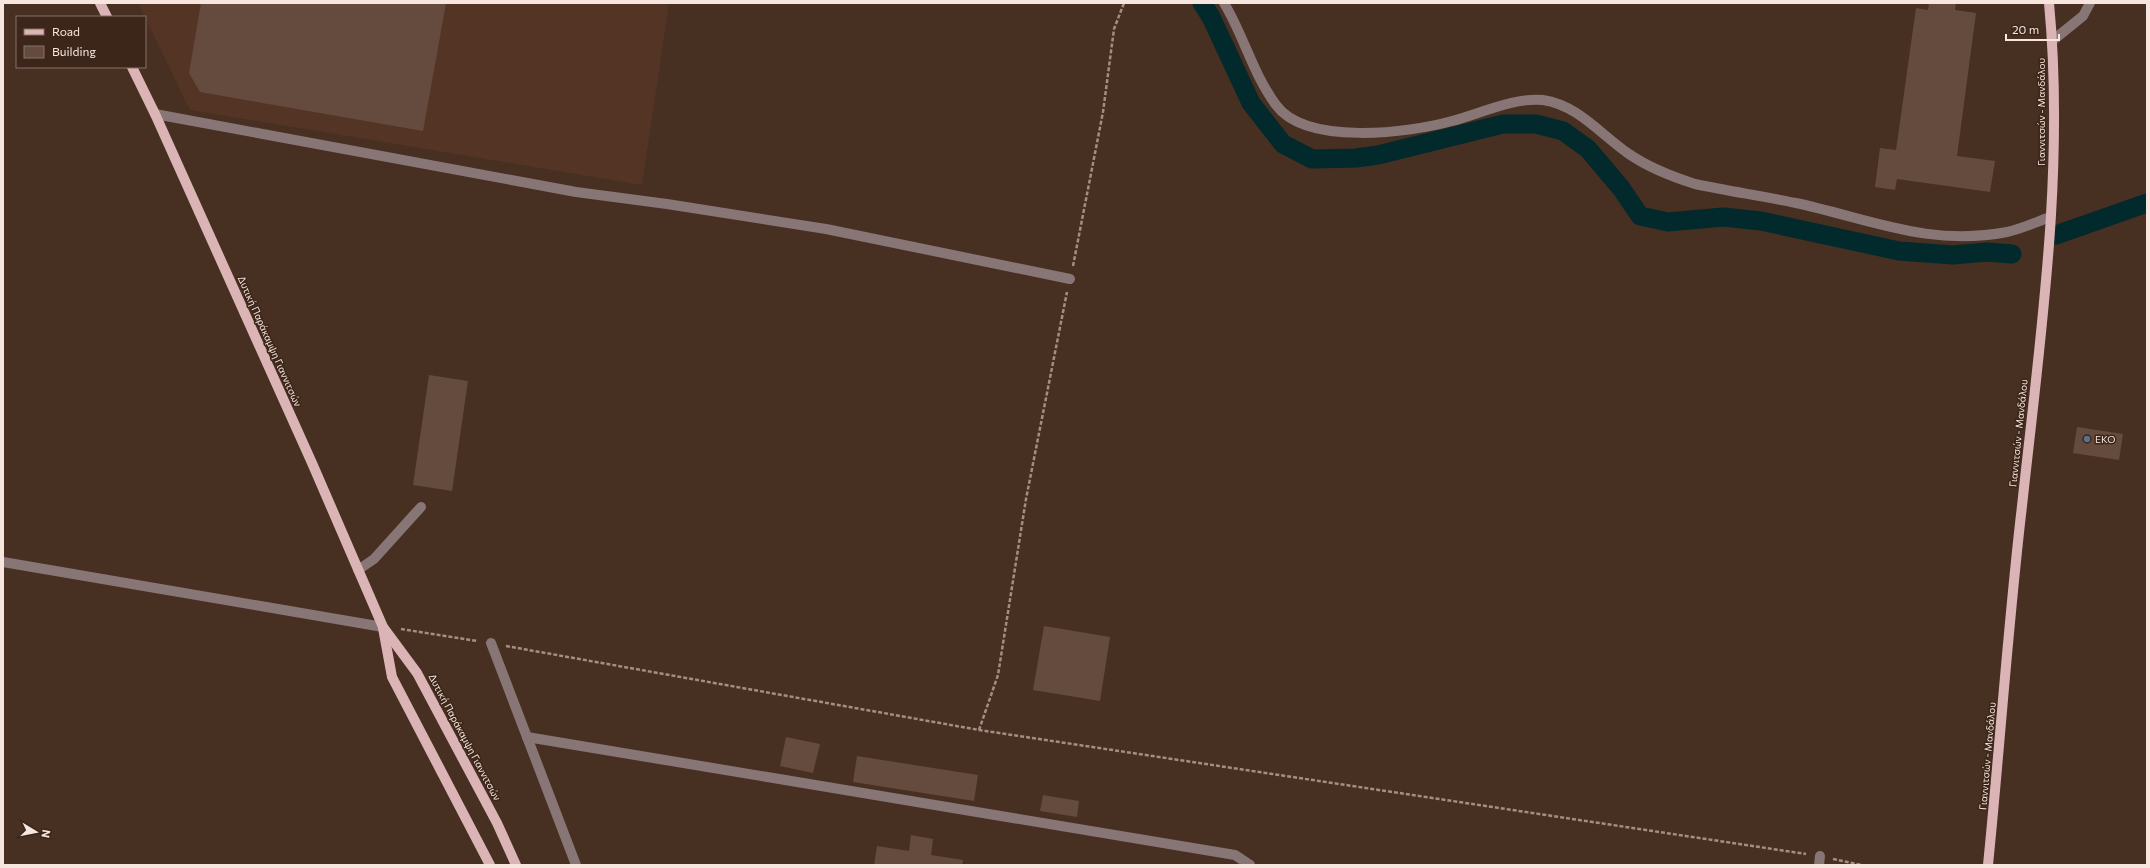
<svg xmlns="http://www.w3.org/2000/svg" width="2150" height="868" font-family="Commissioner,sans-serif">
<rect width="100%" height="100%" fill="#472f22"/>
<!-- built -->
<path fill="#543525" d="M 138,3 L 669,3 L 642,185 L 190,110 Z"/>
<g fill="none" stroke-linecap="round" stroke-linejoin="round">
<!-- canal -->
<g stroke="#02292b" stroke-width="19">
<path d="M 1202,3 L 1211,17 L 1251,103 L 1283,144 L 1312,159 L 1356,158 L 1378,155 L 1503,124 L 1536,124 L 1563,131 L 1588,149 L 1621,188 L 1640,216 L 1668,222 L 1723,217 L 1761,221 L 1899,251 L 1953,255 L 1987,252 L 2012,254"/>
<path d="M 2056,235 L 2147,203"/>
</g>
</g>
<!-- building -->
<g fill="#654b3e">
<path d="M 201,3 L 446,3 L 423,131 L 200,92 L 189,73 Z"/>
<path d="M 1929,3 L 1956,3 L 1955,10 L 1976,13 L 1957,156 L 1995,161 L 1990,192 L 1897,179 L 1895,190 L 1875,187 L 1880,148 L 1896,150 L 1916,8 L 1928,10 Z"/>
<path d="M 429,375 L 468,381 L 452,491 L 413,485 Z"/>
<path d="M 2077,427 L 2123,434 L 2119,460 L 2073,453 Z"/>
<path d="M 1044,626 L 1110,637 L 1100,701 L 1033,690 Z"/>
<path d="M 786,737 L 820,744 L 813,773 L 780,766 Z"/>
<path d="M 857,756 L 978,775 L 974,801 L 853,782 Z"/>
<path d="M 1043,795 L 1079,801 L 1077,817 L 1040,811 Z"/>
<path d="M 911,835 L 933,839 L 931,855 L 963,860 L 962,865 L 874,865 L 877,846 L 909,851 Z"/>
</g>
<g fill="none" stroke-linecap="round" stroke-linejoin="round">
<!-- path -->
<g stroke="#a28e84" stroke-width="2.5" stroke-dasharray="4 2" stroke-linecap="butt">
<path d="M 1073,266 L 1103,112 L 1114,29 L 1124,3"/>
<path d="M 401,629 L 477,641"/>
<path d="M 506,646 L 979,730 L 1806,854"/>
<path d="M 979,730 L 998,675 L 1026,499 L 1067,292"/>
<path d="M 1833,859 L 1862,865"/>
</g>
<!-- minor -->
<g stroke="#887576" stroke-width="10">
<path d="M 1224,3 C 1244,36 1252,72 1276,105 C 1306,146 1409,133 1452,121 C 1479,114 1514,97 1543,100 C 1578,105 1601,135 1629,154 C 1648,167 1673,177 1695,184 C 1728,191 1762,196 1796,203 C 1870,219 1929,247 2007,232 C 2022,229 2036,222 2050,217"/>
<path d="M 2052,41 L 2083,16 L 2090,3"/>
<path d="M 155,114 L 576,192 L 667,204 L 826,229 L 1070,279"/>
<path d="M 3,562 L 383,627"/>
<path d="M 358,570 L 374,559 L 421,507"/>
<path d="M 491,643 L 576,865"/>
<path d="M 527,737 L 1235,855 L 1250,865"/>
<path d="M 1819,865 L 1820,856"/>
</g>
<!-- major -->
<g stroke="#dbb4b6" stroke-width="10">
<path d="M 100,3 L 107,17"/>
<path d="M 132,67 L 155,114 L 312,463 L 383,627 L 417,673 L 497,823 L 516,865"/>
<path d="M 383,628 L 392,677 L 490,865"/>
<path d="M 1988,865 C 2000,745 2008,625 2022,506 C 2040,339 2065,171 2049,3"/>
</g>
</g>
<!-- markers -->
<circle fill="#5c6f8a" stroke="#3c2519" stroke-width="1.5" cx="2087" cy="439" r="4"/>
<g text-anchor="middle" dominant-baseline="central" stroke-width="3" stroke-linejoin="round" paint-order="stroke">
<!-- street labels -->
<g font-size="10" fill="#f6e6de" stroke="#3c2519">
<text transform="translate(2041 112) rotate(-90)">Γιαννιτσών - Μανδάλου</text>
<text transform="translate(270 341) rotate(66)">Δυτική Παράκαμψη Γιαννιτσών</text>
<text transform="translate(2018 433) rotate(-84)">Γιαννιτσών - Μανδάλου</text>
<text transform="translate(465 737) rotate(62)">Δυτική Παράκαμψη Γιαννιτσών</text>
<text transform="translate(1987 756) rotate(-85)">Γιαννιτσών - Μανδάλου</text>
</g>
<!-- poi labels -->
<g font-size="10" fill="#f6e6de" stroke="#3c2519" text-anchor="start">
<text x="2095" y="439">EKO</text>
</g>
</g>
<!-- border -->
<rect width="2150" height="868" fill="none" stroke="#f6e6de" stroke-width="8"/>
<!-- legend -->
<rect x="16" y="16" width="130" height="52" fill="#3c2519" stroke="#867268"/>
<rect x="24" y="29" width="20" height="6" fill="#dbb4b6" stroke="#867268"/>
<text x="52" y="36" font-size="12" fill="#f6e6de">Road</text>
<rect x="24" y="46" width="20" height="12" fill="#654b3e" stroke="#867268"/>
<text x="52" y="56" font-size="12" fill="#f6e6de">Building</text>
<!-- north arrow -->
<g transform="translate(36 832) rotate(100)" stroke="#3c2519" stroke-width="3" paint-order="stroke">
<path d="M0-3L7 15L0 10L-7 15Z" fill="#f6e6de"/>
<text y="-6" font-size="11" font-weight="bold" text-anchor="middle" fill="#f6e6de">N</text>
</g>
<!-- scale -->
<path d="M2006 34v6h53v-6" fill="none" stroke="#f6e6de" stroke-width="2"/>
<text x="2012" y="34" font-size="12" fill="#f6e6de" stroke="#3c2519" stroke-width="3" paint-order="stroke">20 m</text>
</svg>
